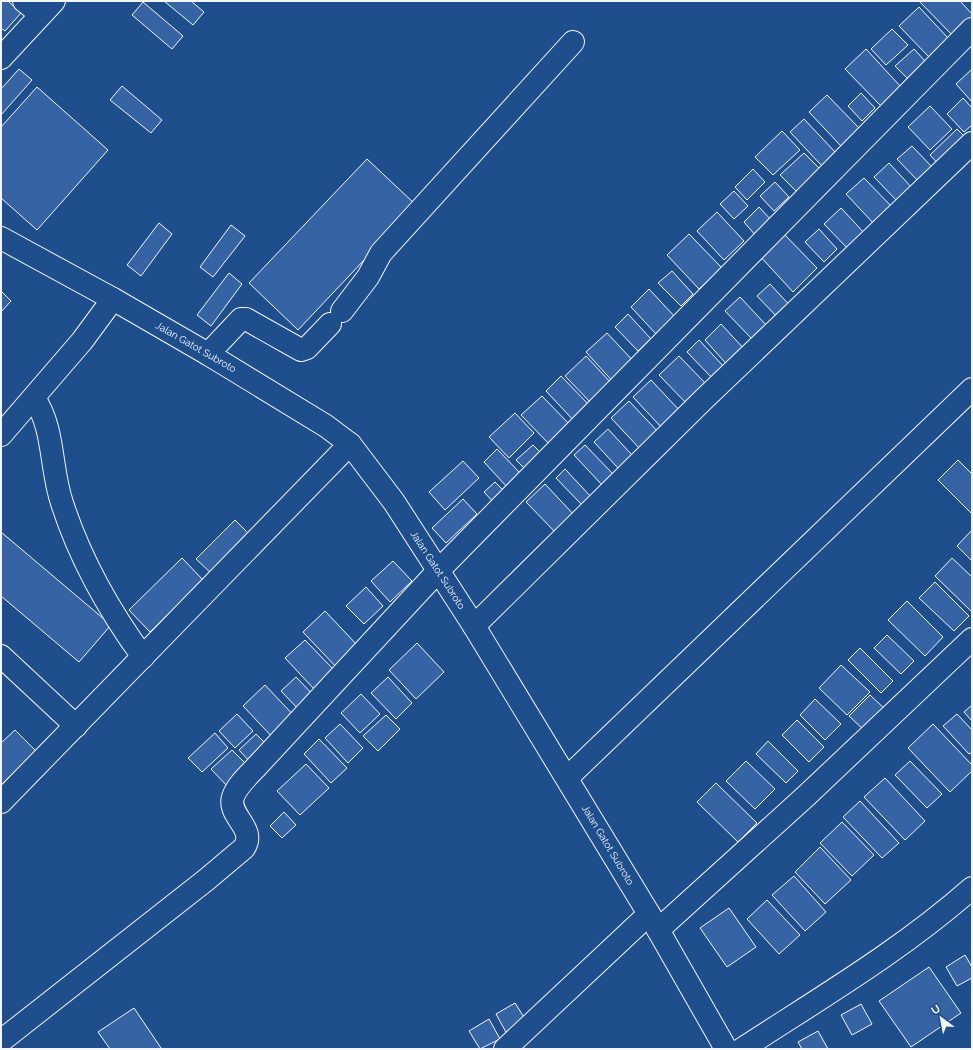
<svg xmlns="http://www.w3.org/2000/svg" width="973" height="1050" font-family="Raleway,sans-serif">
<rect width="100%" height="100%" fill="#1f4e8c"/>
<!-- building -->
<g fill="#3563a3" stroke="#f2f6ff">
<path d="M 1,1 L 8,1 L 21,13 L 5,31 L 1,28 Z"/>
<path d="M 164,1 L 191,1 L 204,12 L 193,25 Z"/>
<path d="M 919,1 L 960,1 L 972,14 L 972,20 L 954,37 Z"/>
<path d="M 143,2 L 183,36 L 172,49 L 132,15 Z"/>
<path d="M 919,7 L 948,38 L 929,57 L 899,26 Z"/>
<path d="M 892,29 L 908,45 L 886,65 L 871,49 Z"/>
<path d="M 866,49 L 901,87 L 881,106 L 845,69 Z"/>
<path d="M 914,49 L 926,62 L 908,79 L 895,66 Z"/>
<path d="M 19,69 L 32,80 L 1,115 L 1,89 Z"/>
<path d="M 972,69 L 972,102 L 956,84 Z"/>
<path d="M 122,86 L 162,120 L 151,133 L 110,100 Z"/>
<path d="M 37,87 L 108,150 L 37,230 L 1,198 L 1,127 Z"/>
<path d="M 861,93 L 875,108 L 862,121 L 848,106 Z"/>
<path d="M 827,95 L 860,129 L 841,146 L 809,112 Z"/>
<path d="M 963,98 L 972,108 L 972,125 L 964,132 L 947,114 Z"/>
<path d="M 930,106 L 952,129 L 930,150 L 908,127 Z"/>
<path d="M 804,119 L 836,153 L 822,166 L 790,132 Z"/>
<path d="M 957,129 L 970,142 L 942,168 L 930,155 Z"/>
<path d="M 782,131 L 800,150 L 773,175 L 755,157 Z"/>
<path d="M 912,146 L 932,167 L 918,181 L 897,159 Z"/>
<path d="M 804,153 L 821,170 L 797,192 L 780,175 Z"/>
<path d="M 367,159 L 416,205 L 298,330 L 249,283 Z"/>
<path d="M 889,163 L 914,190 L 900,204 L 874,177 Z"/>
<path d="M 753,169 L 765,182 L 747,200 L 735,187 Z"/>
<path d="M 864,178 L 893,208 L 875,225 L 846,194 Z"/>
<path d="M 775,182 L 789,197 L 774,211 L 760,196 Z"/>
<path d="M 734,191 L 748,206 L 734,219 L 720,204 Z"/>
<path d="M 759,207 L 772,221 L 756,236 L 744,222 Z"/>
<path d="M 841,208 L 868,237 L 851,252 L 824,224 Z"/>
<path d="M 717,212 L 744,241 L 724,260 L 697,231 Z"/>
<path d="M 159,223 L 172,234 L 141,276 L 127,265 Z"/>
<path d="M 231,225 L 245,236 L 213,277 L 200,267 Z"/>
<path d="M 819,229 L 837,249 L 824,262 L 805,242 Z"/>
<path d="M 782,232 L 817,268 L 793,292 L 758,254 Z"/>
<path d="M 689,234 L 722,268 L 699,289 L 667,255 Z"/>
<path d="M 672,271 L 693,294 L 681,306 L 658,283 Z"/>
<path d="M 229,273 L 242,284 L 211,326 L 197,315 Z"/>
<path d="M 770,284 L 793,309 L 780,320 L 757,296 Z"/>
<path d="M 649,289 L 675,317 L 657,335 L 631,307 Z"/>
<path d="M 1,291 L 11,301 L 1,312 Z"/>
<path d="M 740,297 L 768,327 L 753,340 L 725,311 Z"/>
<path d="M 628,314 L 651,339 L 638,351 L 615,327 Z"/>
<path d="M 721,324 L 747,352 L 730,368 L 705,340 Z"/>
<path d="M 607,333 L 636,364 L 615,384 L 586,352 Z"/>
<path d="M 699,340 L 725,368 L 713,379 L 687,352 Z"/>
<path d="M 586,356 L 612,384 L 592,404 L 565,376 Z"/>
<path d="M 679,356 L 707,385 L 687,404 L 659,375 Z"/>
<path d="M 561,376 L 592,408 L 576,423 L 546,391 Z"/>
<path d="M 651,380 L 680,411 L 662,428 L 633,397 Z"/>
<path d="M 542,396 L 573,428 L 552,447 L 521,415 Z"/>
<path d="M 629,401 L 660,434 L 642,451 L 611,418 Z"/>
<path d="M 515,413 L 534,433 L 509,458 L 489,437 Z"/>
<path d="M 608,429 L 632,455 L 618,468 L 594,442 Z"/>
<path d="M 533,445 L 545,457 L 529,473 L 516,460 Z"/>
<path d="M 585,445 L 614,475 L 603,486 L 574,455 Z"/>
<path d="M 497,449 L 521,474 L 507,487 L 484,462 Z"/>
<path d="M 958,460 L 972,474 L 972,514 L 938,480 Z"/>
<path d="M 463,461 L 479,478 L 445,510 L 429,492 Z"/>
<path d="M 565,469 L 593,499 L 584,507 L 556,478 Z"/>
<path d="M 495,482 L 507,494 L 495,504 L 484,492 Z"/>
<path d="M 545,484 L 575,516 L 556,533 L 526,502 Z"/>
<path d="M 463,499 L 477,514 L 446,543 L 432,528 Z"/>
<path d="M 235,520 L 250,535 L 211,573 L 196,559 Z"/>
<path d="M 971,531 L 972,532 L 972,561 L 957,546 Z"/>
<path d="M 1,532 L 111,625 L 79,662 L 1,596 Z"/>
<path d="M 182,558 L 203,580 L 150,632 L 129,610 Z"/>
<path d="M 952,558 L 972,577 L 972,612 L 935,576 Z"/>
<path d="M 393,561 L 412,581 L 390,602 L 371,581 Z"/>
<path d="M 935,582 L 969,616 L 954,631 L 919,598 Z"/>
<path d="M 366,587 L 383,606 L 364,624 L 346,606 Z"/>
<path d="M 907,601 L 943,637 L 925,656 L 888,620 Z"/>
<path d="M 325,611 L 359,647 L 337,668 L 303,632 Z"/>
<path d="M 887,635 L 914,661 L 901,674 L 874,648 Z"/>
<path d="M 305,640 L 335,671 L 315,690 L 285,658 Z"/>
<path d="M 417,643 L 444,672 L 416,699 L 389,670 Z"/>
<path d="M 860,648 L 893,681 L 881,693 L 848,660 Z"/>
<path d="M 841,665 L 870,692 L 847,715 L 819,688 Z"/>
<path d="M 296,677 L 318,700 L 303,714 L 281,691 Z"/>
<path d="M 388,677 L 412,703 L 396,719 L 371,693 Z"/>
<path d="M 265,685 L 298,720 L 276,741 L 243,706 Z"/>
<path d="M 361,694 L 380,714 L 360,733 L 341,713 Z"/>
<path d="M 870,695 L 887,711 L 866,732 L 849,716 Z"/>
<path d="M 815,699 L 841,724 L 825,740 L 800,715 Z"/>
<path d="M 972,705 L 972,721 L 964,712 Z"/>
<path d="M 237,714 L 253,731 L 235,748 L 219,731 Z"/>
<path d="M 957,714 L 972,730 L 972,752 L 969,754 L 943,726 Z"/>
<path d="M 386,715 L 400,729 L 378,751 L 363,736 Z"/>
<path d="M 797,720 L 824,747 L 809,762 L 782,735 Z"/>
<path d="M 340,724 L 363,748 L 348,763 L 325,738 Z"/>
<path d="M 933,724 L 972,765 L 972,771 L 950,792 L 908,748 Z"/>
<path d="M 15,730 L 36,751 L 1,785 L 1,743 Z"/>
<path d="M 215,733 L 228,748 L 202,772 L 188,758 Z"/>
<path d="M 256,734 L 268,746 L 251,763 L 239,750 Z"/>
<path d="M 319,739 L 347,768 L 331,783 L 304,754 Z"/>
<path d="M 768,741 L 798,771 L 786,783 L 756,754 Z"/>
<path d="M 232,750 L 249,767 L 228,787 L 211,769 Z"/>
<path d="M 746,761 L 775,789 L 755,809 L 726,781 Z"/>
<path d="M 910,761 L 942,794 L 927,808 L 895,775 Z"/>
<path d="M 306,764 L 329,788 L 300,815 L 277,791 Z"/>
<path d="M 885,778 L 925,821 L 905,840 L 864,797 Z"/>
<path d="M 716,783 L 757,823 L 738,842 L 697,802 Z"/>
<path d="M 860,801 L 899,843 L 882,858 L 843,817 Z"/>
<path d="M 284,812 L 296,825 L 282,838 L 270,826 Z"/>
<path d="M 842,822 L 874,855 L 852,876 L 820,843 Z"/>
<path d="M 820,847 L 851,880 L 825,904 L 795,872 Z"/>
<path d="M 794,876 L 826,912 L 805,931 L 772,895 Z"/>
<path d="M 767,900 L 800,935 L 779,954 L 747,919 Z"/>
<path d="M 729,908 L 756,947 L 727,967 L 700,928 Z"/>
<path d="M 965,955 L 972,967 L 972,978 L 957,986 L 946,967 Z"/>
<path d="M 929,967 L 961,1013 L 911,1047 L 879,1001 Z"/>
<path d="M 515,1003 L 527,1022 L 507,1034 L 496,1014 Z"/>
<path d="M 861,1004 L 872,1024 L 852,1035 L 841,1015 Z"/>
<path d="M 134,1008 L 161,1048 L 160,1049 L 110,1049 L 98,1032 Z"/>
<path d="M 489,1019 L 500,1039 L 480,1049 L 469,1031 Z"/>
<path d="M 818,1031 L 828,1049 L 802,1049 L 798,1042 Z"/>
</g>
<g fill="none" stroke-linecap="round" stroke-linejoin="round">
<!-- minor casing -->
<g stroke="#f2f6ff" stroke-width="24">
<g id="minor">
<path d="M 24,1 L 40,14"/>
<path d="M 1,58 L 54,1"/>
<path d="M 1,238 L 113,299 L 208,354 L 326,426 L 350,444 L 394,502 L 474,626 L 649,914 L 726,1049"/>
<path d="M 342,311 L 368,277 L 381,253 L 573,42"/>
<path d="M 208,354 L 241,319 L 246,319 L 301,350 L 307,348 L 330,324"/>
<path d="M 34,398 C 55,429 50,468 62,503 C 80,559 108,609 143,657"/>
<path d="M 1,435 L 82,341 L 113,299"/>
<path d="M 474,626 L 704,399 L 972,143"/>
<path d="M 1,656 L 76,726"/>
<path d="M 568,777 L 972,389"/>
<path d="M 1,802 L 350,444"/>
<path d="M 658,930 L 806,796 L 972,639"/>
<path d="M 1,1041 L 206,880 L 244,848 C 257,828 227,816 233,797 C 237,785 250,774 258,765 L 438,571 L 972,29"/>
<path d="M 505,1049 L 649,914"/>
<path d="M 742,1049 C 820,998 902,950 972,888"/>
</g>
</g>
<!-- minor -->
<use href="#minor" stroke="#1f4e8c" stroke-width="22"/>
</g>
<g text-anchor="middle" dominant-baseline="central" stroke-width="3" stroke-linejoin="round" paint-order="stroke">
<!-- street labels -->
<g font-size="10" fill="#f2f6ff" stroke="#1f4e8c">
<text transform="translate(196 347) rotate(30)">Jalan Gatot Subroto</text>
<text transform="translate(438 570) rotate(57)">Jalan Gatot Subroto</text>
<text transform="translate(608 845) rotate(59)">Jalan Gatot Subroto</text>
</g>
</g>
<!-- border -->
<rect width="973" height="1050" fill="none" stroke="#f2f6ff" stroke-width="4"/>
<!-- north arrow -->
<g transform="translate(941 1018) rotate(328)" stroke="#1f4e8c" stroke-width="3" paint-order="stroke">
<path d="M0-3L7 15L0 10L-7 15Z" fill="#f2f6ff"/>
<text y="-6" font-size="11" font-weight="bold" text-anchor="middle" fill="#f2f6ff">U</text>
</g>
</svg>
